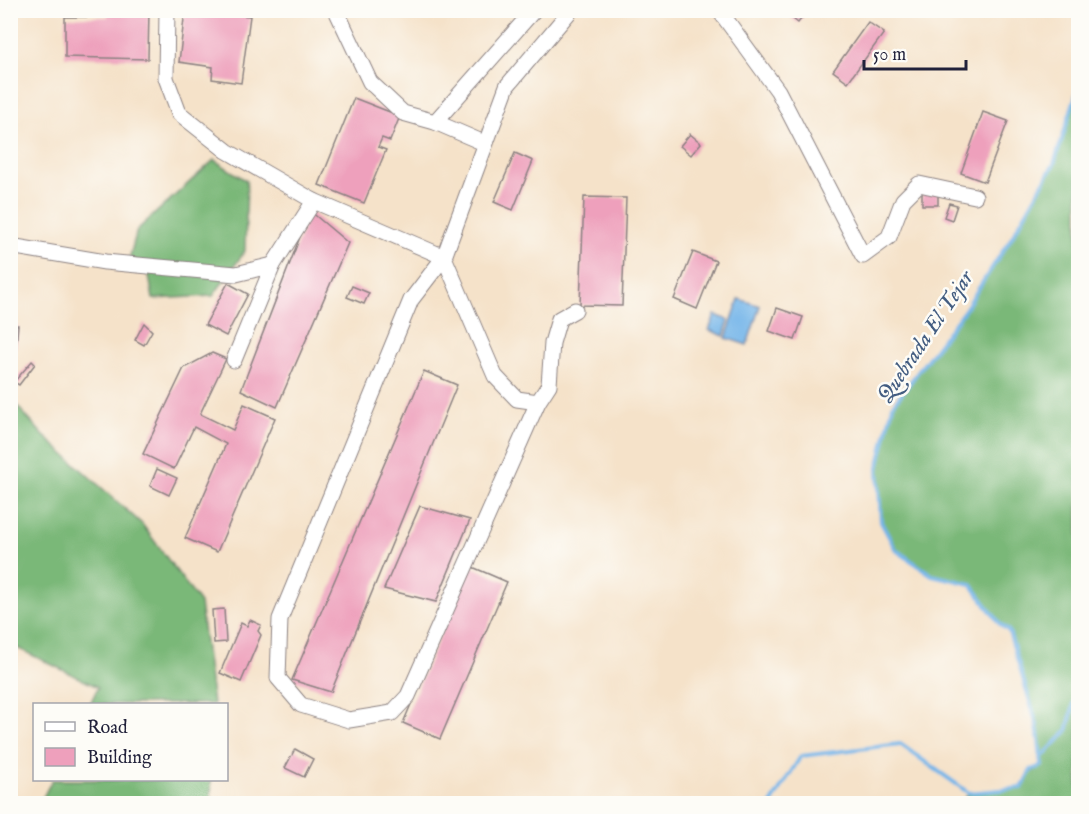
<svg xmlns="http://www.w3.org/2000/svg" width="1089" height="814" viewBox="0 0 1089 814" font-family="'IM FELL English',serif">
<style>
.forest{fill:#7ab878;stroke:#4e6d5a;stroke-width:1.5}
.water{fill:#75b5e9;stroke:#4c6c92;stroke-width:1.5}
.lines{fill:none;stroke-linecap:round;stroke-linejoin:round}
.stream{stroke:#75b5e9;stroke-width:4}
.building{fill:#eea0bc}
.minor-casing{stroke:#8c8282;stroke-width:17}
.minor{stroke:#fff;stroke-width:15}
.labels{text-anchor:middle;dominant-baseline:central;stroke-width:5;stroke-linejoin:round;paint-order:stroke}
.water-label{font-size:22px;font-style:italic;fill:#435d81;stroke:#fdfcf7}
</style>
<rect width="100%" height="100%" fill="#fdfcf7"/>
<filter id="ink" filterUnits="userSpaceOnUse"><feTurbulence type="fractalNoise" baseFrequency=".0167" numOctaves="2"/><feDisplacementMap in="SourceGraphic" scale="12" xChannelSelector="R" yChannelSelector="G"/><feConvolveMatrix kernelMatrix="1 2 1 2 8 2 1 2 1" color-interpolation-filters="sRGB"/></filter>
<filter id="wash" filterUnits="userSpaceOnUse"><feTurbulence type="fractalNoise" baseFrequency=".008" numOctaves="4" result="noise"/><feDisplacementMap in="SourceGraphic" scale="24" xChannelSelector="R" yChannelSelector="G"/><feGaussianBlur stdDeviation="1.35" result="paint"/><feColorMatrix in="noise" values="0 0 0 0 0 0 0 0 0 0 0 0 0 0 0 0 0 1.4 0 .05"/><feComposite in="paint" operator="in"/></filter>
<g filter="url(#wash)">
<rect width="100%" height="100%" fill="#f5e2c9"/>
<!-- forest -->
<g class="forest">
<polygon points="1078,89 1078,803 961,803 969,793 1022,788 1030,773 1042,766 1037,725 1009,631 1000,624 971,584 932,575 896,550 881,522 878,469 893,405 964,311 1012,237 1054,164"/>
<polygon points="214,160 247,181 245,251 213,296 153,299 147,264 129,260 137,230"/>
<polygon points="10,398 43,435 142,524 200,603 213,704 90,704 98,687 11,645"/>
<polygon points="52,780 211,780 211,796 215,803 40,803"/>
</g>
<!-- water -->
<g class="water">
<polygon points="739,299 760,306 747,345 726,338"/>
<polygon points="715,315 729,320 724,336 709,330"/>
</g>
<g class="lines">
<!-- stream -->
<g class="stream">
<polyline points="1042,757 1067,731 1078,688"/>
<polyline points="771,804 801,756 900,744 969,793 1022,788 1031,770 1042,766 1037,725 1009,631 1000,624 971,584 932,575 896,550 881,522 878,469 893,405 964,311 1012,237 1054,164 1078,89"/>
</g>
</g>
<g id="blocks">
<!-- building -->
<g class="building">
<polygon points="108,10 149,10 148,59 65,57 65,17 108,17"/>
<polygon points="185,10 250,16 241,83 212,79 213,67 179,62"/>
<polygon points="782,10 808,10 798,23"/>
<polygon points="868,22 884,33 848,82 833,71"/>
<polygon points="354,98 400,116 390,141 382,138 378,147 386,150 364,203 319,185"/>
<polygon points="983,112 1008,121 985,182 961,173"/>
<polygon points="690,134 701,143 691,155 680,146"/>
<polygon points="515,153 533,161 513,210 494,202"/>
<polygon points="922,189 938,190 938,205 922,205"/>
<polygon points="584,197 626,198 622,306 580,305"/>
<polygon points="949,203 957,205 952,220 944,217"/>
<polygon points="310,211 348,243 277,407 241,390"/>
<polygon points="693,252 716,261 697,309 674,299"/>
<polygon points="228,283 248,294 226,336 205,325"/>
<polygon points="352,286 369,293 364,304 347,297"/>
<polygon points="777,308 803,317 795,340 769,331"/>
<polygon points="144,323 152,331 144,345 135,340"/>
<polygon points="10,325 18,325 16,347 10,347"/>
<polygon points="212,353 226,359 200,414 233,430 244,404 275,418 217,552 185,538 226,444 194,427 174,469 143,454 184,368"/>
<polygon points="32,361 35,364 19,385 14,382"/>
<polygon points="424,371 457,385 331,692 292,680"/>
<polygon points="157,469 177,478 169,495 150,486"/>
<polygon points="420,506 470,520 436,602 384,589"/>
<polygon points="470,566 507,582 440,739 403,723"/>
<polygon points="224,609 226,642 214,643 212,610"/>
<polygon points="250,620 261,625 258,631 261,635 241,682 220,673 241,623 247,626"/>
<polygon points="295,749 313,759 304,777 285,768"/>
</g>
</g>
</g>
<g filter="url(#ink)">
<use href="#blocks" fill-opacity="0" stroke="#8c8282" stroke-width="1.5"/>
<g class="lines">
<defs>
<g id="minor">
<polyline points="167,10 166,78 179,113 227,151 314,201 444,257 495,376 517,399 538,402"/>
<polyline points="336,10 370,82 403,113 435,122 484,143"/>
<polyline points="571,10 507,86 444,257 411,300 280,619 278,678 301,705 349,720 392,713 408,696 538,402 549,385 552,343 559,319 575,310"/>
<polyline points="719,10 778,91 863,256 889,237 903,200 919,184 975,196"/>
<polyline points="435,122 534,10"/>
<polyline points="10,246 105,262 236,274 273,265"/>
<polyline points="234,360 273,265 314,201"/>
</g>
</defs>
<!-- minor casing -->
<use href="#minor" class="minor-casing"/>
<!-- minor -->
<use href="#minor" class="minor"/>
</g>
</g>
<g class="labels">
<!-- water labels -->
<g class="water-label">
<text transform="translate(926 337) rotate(-56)">Quebrada El Tejar</text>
</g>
</g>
<!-- margin -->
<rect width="1089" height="814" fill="none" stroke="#fdfcf7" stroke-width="36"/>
<!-- legend -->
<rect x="33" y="703" width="195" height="78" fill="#fdfcf7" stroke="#a5a5ac" stroke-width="1.5"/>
<rect x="45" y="722" width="30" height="9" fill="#ffffff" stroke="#a5a5ac" stroke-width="1.5"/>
<text x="87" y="733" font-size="18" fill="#22223b">Road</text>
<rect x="45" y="748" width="30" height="18" fill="#eea0bc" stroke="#a5a5ac" stroke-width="1.5"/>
<text x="87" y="763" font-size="18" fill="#22223b">Building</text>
<!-- scale -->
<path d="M864 60v9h102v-9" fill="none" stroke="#22223b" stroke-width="3"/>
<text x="873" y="60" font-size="18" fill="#22223b" stroke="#fdfcf7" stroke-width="4.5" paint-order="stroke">50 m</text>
</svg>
